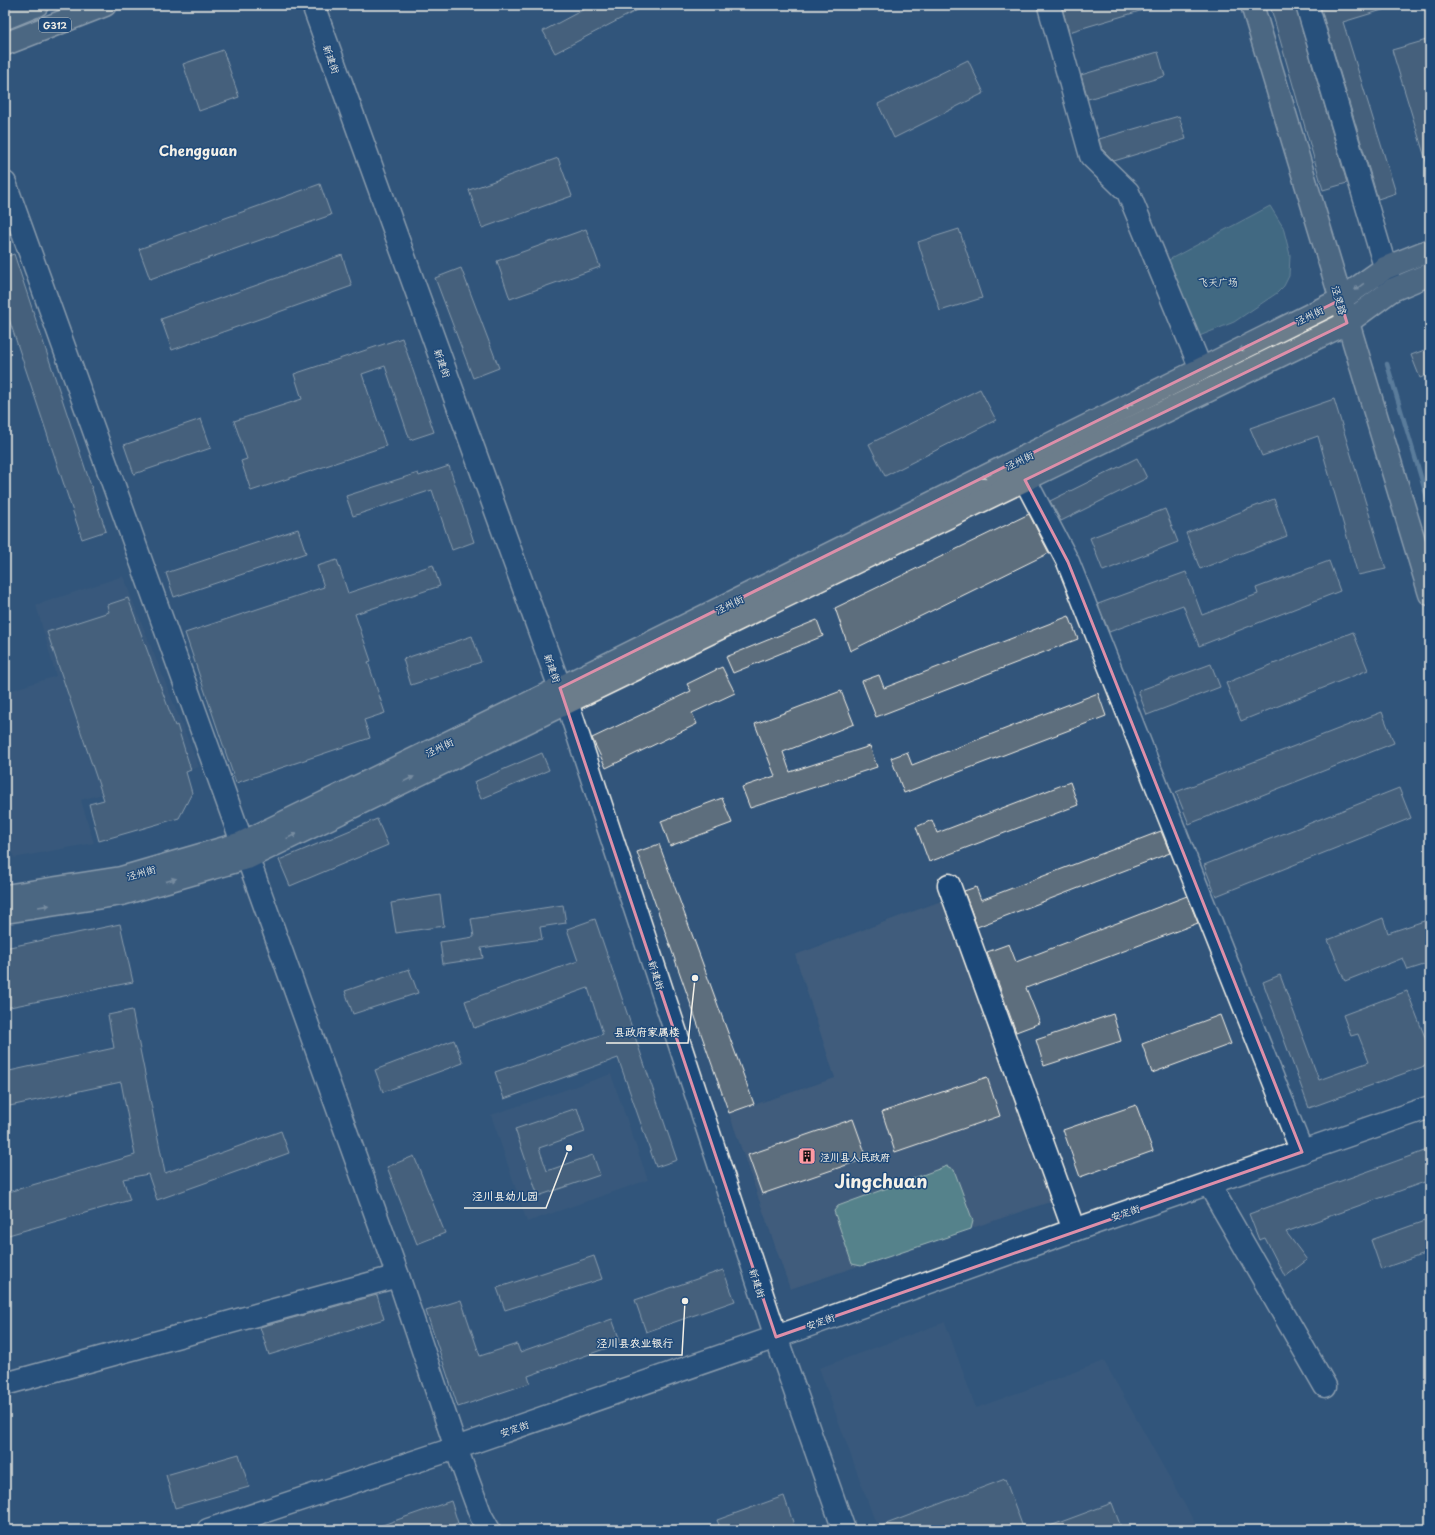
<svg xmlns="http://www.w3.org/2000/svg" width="1435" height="1535" viewBox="0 0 1435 1535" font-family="'Playpen Sans','LXGW WenKai TC',sans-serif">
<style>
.built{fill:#3f5c7c}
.green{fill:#54828b;stroke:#a4baba}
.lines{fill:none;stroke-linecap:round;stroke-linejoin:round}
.stream{stroke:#8caac0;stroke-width:4.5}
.building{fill:#5d6e7d;stroke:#f4f1e8}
.minor-casing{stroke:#f4f1e8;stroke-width:25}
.major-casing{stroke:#f4f1e8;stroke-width:25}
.highway-casing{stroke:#f4f1e8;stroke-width:25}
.minor{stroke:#1f4a7a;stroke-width:22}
.major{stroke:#6c7d8b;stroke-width:22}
.highway{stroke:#6c7d8b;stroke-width:22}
.oneway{fill:#cbcecc}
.marked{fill:none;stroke:#de8fa9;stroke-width:3;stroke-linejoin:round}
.labels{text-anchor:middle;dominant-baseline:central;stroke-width:3;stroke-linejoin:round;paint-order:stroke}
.shield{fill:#1f4a7a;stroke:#b4bfc7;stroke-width:1}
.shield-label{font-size:9px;font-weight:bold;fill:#f4f1e8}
.street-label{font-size:10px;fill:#f4f1e8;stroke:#1f4a7a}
.park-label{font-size:10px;fill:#dce0da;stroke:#1f4a7a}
.poi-label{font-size:10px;font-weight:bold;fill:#f4f1e8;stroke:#1f4a7a;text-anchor:start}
.district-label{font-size:14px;font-weight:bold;fill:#f4f1e8;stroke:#1f4a7a}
.town-label{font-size:18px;font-weight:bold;fill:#f4f1e8;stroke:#1f4a7a}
.leader{fill:none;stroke:#f4f1e8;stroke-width:1.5}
.callout-dot{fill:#f4f1e8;stroke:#1f4a7a;stroke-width:1.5}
.callout-label{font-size:11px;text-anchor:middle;font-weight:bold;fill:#f4f1e8;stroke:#1f4a7a;stroke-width:3;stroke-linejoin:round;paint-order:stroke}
</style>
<rect width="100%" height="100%" fill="#32557b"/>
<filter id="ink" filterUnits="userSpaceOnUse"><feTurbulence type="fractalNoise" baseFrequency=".025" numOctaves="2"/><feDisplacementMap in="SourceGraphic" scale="8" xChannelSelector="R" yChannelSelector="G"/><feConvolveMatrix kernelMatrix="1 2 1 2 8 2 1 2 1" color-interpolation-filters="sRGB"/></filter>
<g filter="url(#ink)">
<!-- built -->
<g class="built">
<polygon points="123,576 199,767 81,800 94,843 14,858 5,830 5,692 56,676 36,605"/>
<polygon points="944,900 1053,1201 790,1289 729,1113 835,1078 795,955"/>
<polygon points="611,1074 648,1180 527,1222 491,1115"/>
<polygon points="945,1322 976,1408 1104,1361 1199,1530 878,1530 819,1368"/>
</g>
<!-- green -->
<g class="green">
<polygon points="1270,206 1283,227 1290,255 1289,276 1284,286 1277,293 1234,322 1197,337 1161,264"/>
<polygon points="947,1166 954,1170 973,1221 971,1229 861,1266 852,1264 834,1211 838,1206"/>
</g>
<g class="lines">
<!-- stream -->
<polyline class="stream" points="1387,364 1430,507"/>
</g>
<!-- building -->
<g class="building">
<polygon points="592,5 647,5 555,53 543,31"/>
<polygon points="1072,5 1149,5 1150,8 1069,32 1062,8"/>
<polygon points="1270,5 1295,5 1347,183 1323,190"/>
<polygon points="1335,5 1389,5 1389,8 1343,22 1396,193 1378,199 1321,9"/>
<polygon points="1430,39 1430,164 1427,164 1392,50"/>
<polygon points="223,50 239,97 199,111 183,64"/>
<polygon points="1158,52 1165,76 1088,99 1081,75"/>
<polygon points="968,60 984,93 894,138 878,104"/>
<polygon points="1179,116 1186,139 1114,161 1102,149 1099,139"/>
<polygon points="558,158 572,196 482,228 469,190"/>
<polygon points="320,184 331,215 150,279 139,249"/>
<polygon points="586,229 600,267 510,299 497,261"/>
<polygon points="959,229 982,298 940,311 918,242"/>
<polygon points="14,254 106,531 82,539 5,307 5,257"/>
<polygon points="342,255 352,286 172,350 161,319"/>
<polygon points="461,268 499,368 473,378 435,278"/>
<polygon points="402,338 434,432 410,440 385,366 362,374 386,446 251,491 241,461 247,459 234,421 302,399 294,374"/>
<polygon points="1430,348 1430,374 1420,378 1411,355"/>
<polygon points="980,389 996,420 885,476 869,444"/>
<polygon points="1334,399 1386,569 1358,575 1318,436 1262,456 1250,428"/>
<polygon points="201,419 211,448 134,474 124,445"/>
<polygon points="1137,458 1147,478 1061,521 1050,501"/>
<polygon points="449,466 474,542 452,550 432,490 353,516 346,496 418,473 419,476"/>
<polygon points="1274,499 1287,536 1200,569 1186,533"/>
<polygon points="1165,509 1178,542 1103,571 1090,538"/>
<polygon points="1029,514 1049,553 850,651 835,608"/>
<polygon points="298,529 306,553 174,597 166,573"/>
<polygon points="337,560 348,593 433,565 440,586 355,614 371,661 368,662 385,713 364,720 370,738 236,783 185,633 324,587 317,566"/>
<polygon points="1329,561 1340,591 1199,646 1183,605 1109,632 1098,604 1186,572 1202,615 1258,594 1256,588"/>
<polygon points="128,598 175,726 177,725 191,770 186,772 192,793 179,818 99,841 89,804 104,800 47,632 109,612 107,605"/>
<polygon points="1069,616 1078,639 876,717 862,681 879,675 884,688"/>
<polygon points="817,620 823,636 733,673 726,657"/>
<polygon points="1353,632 1368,670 1241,721 1226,683"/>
<polygon points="472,636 481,662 411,685 403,659"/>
<polygon points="1211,664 1220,687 1147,715 1138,691"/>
<polygon points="722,667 735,693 692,713 697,724 606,768 592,738 691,691 687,684"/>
<polygon points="841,691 854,724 783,752 790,772 870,746 877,767 750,808 742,787 775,776 755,724"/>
<polygon points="1098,693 1106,716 904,793 891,758 907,752 912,765"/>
<polygon points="1382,712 1394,743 1189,824 1176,792"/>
<polygon points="542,753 549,770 481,799 474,782"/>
<polygon points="1070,782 1078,805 929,862 916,827 932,820 937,833"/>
<polygon points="1399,788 1411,818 1216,896 1204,865"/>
<polygon points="722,798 732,823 670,846 661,821"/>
<polygon points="377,819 388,845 290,886 279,860"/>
<polygon points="1161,831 1170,853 977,927 964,891 976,887 981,900"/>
<polygon points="659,844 754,1104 729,1113 637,852"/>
<polygon points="440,895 444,926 396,933 391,903"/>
<polygon points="1187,896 1198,923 1026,988 1040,1023 1016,1032 987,952 1009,944 1016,962"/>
<polygon points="563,905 566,923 540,927 542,939 481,948 483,958 443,964 440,942 474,937 471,919"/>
<polygon points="1383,918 1388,933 1430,919 1430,963 1408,970 1403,958 1345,981 1328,940"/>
<polygon points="595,919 677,1160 656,1167 618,1058 504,1099 495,1072 603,1034 588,988 474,1028 465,1001 578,961 567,929"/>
<polygon points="120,924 133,982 5,1008 5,948"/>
<polygon points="409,969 418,993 353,1014 345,991"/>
<polygon points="1280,975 1319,1080 1369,1062 1358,1034 1351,1036 1343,1015 1407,991 1430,1050 1430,1064 1309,1108 1263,982"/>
<polygon points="132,1010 165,1173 281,1131 289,1153 157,1200 148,1174 123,1179 130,1200 5,1236 5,1193 135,1155 121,1082 5,1107 5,1072 114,1048 108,1015"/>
<polygon points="1113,1014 1121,1041 1044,1066 1036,1040"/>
<polygon points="1220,1015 1231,1044 1152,1073 1142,1044"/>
<polygon points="454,1040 463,1063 383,1092 375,1070"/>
<polygon points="987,1077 1000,1116 895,1152 882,1112"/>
<polygon points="1136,1105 1153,1151 1080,1177 1063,1130"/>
<polygon points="577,1108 585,1132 539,1148 547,1171 593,1155 600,1175 538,1196 515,1129"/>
<polygon points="853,1119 867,1158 762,1194 748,1155"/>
<polygon points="1430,1149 1430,1180 1286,1232 1307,1260 1285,1277 1265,1238 1259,1240 1249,1214"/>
<polygon points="414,1156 445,1233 417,1244 387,1167"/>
<polygon points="1430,1219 1430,1252 1381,1269 1371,1240"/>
<polygon points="594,1256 602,1279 505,1310 497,1288"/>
<polygon points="723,1270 735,1301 646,1332 635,1300"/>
<polygon points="377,1295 384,1319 269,1355 260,1327"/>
<polygon points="461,1300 480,1356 517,1344 520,1352 612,1319 621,1343 528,1376 530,1383 458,1407 426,1311"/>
<polygon points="239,1454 249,1487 175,1508 166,1475"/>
<polygon points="1005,1479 1024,1530 874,1530 873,1529"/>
<polygon points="784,1496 794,1525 781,1530 721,1530 717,1520"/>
<polygon points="451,1501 458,1523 438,1530 374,1530 374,1528"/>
<polygon points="1112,1503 1122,1530 1043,1530 1042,1529"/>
</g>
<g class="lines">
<defs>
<g id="minor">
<polyline points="313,5 560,688 567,702 776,1337 844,1530"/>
<polyline points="1307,5 1392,290"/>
<polyline points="1049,6 1091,156 1128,192 1201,369"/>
<polyline points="5,183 398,1276 456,1448 481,1516 489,1530"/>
<polyline points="1025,480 1068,562 1302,1152"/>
<polyline points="949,885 1074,1230"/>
<polyline points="1209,1184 1325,1386"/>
<polyline points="5,1384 398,1276"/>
<polyline points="208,1530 456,1448 776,1337 1074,1230 1430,1107"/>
</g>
<g id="major">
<polyline points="1252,5 1430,594"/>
<polyline points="5,896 121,878 242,843 560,688 1340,300 1385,268 1430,250"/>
<polyline points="5,912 122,894 247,858 1347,323 1392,290 1430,274"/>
</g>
<g id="highway">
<polyline points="5,18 37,5"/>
<polyline points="5,44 105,5"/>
</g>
</defs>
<!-- minor casing -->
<use href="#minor" class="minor-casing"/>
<!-- major casing -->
<use href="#major" class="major-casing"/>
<!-- highway casing -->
<use href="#highway" class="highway-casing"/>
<!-- minor -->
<use href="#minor" class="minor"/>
<!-- major -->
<use href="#major" class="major"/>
<!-- highway -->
<use href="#highway" class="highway"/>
</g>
<!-- one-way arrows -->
<defs><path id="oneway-solid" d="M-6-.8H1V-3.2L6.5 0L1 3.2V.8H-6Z"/></defs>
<g class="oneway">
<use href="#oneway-solid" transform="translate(1359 287) rotate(144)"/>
<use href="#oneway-solid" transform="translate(1244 348) rotate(154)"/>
<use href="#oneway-solid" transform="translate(1128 406) rotate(154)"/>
<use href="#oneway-solid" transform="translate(986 476) rotate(154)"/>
<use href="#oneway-solid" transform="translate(409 779) rotate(-26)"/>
<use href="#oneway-solid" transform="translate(292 836) rotate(-26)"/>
<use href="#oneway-solid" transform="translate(171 880) rotate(-16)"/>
<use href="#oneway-solid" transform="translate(44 906) rotate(-9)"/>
</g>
</g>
<!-- marked area -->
<path d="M0 0H1435V1535H0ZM1340,300L1347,323L1025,480L1068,562L1302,1152L776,1337L560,688Z" fill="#32557b" fill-opacity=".55" fill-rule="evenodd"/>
<path class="marked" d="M1340,300L1347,323L1025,480L1068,562L1302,1152L776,1337L560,688Z"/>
<!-- icons -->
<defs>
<symbol id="building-square" viewBox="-11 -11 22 22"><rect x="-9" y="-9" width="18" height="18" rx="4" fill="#ff9aa2" stroke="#1f4a7a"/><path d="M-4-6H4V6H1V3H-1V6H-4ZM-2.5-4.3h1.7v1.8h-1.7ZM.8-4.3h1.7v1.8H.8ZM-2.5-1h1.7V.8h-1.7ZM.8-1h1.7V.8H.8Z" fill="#111"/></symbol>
</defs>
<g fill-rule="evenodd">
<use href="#building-square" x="797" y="1146" width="20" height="20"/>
</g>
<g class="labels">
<!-- shield labels -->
<rect class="shield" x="39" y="18" width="32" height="14" rx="3"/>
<g class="shield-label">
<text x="55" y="25">G312</text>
</g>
<!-- street labels -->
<g class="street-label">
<text transform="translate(332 59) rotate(70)">新建街</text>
<text transform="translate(1340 300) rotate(74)">泾灵路</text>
<text transform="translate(1309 315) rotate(-26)">泾州街</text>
<text transform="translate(443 363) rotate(70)">新建街</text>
<text transform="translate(1019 460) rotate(-26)">泾州街</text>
<text transform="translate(729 604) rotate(-26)">泾州街</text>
<text transform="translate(553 668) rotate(70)">新建街</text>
<text transform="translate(439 747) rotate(-26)">泾州街</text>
<text transform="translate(141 872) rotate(-16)">泾州街</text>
<text transform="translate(657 975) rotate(72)">新建街</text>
<text transform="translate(1125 1212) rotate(-19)">安定街</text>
<text transform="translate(758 1283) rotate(72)">新建街</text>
<text transform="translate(820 1321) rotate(-20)">安定街</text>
<text transform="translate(514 1428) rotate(-19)">安定街</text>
</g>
<!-- park labels -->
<g class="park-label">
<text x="1218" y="281">飞天广场</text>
</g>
<!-- poi labels -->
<g class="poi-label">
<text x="820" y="1156">泾川县人民政府</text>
</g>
<!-- district labels -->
<g class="district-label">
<text x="198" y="150">Chengguan</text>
</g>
<!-- town labels -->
<g class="town-label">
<text x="881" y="1180">Jingchuan</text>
</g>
</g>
<!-- callouts -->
<path class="leader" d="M695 978L688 1043H606M569 1148L546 1208H464M685 1301L682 1355H589"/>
<g class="callout-dot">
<circle cx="695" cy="978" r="4"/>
<circle cx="569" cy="1148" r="4"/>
<circle cx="685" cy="1301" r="4"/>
</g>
<g class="callout-label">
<text x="647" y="1036">县政府家属楼</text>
<text x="505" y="1200">泾川县幼儿园</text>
<text x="635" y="1347">泾川县农业银行</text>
</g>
<!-- margin -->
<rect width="1435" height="1535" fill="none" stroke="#1f4a7a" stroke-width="20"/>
<rect x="10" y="10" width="1415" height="1515" fill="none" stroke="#f4f1e8" stroke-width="1.5" filter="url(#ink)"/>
</svg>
